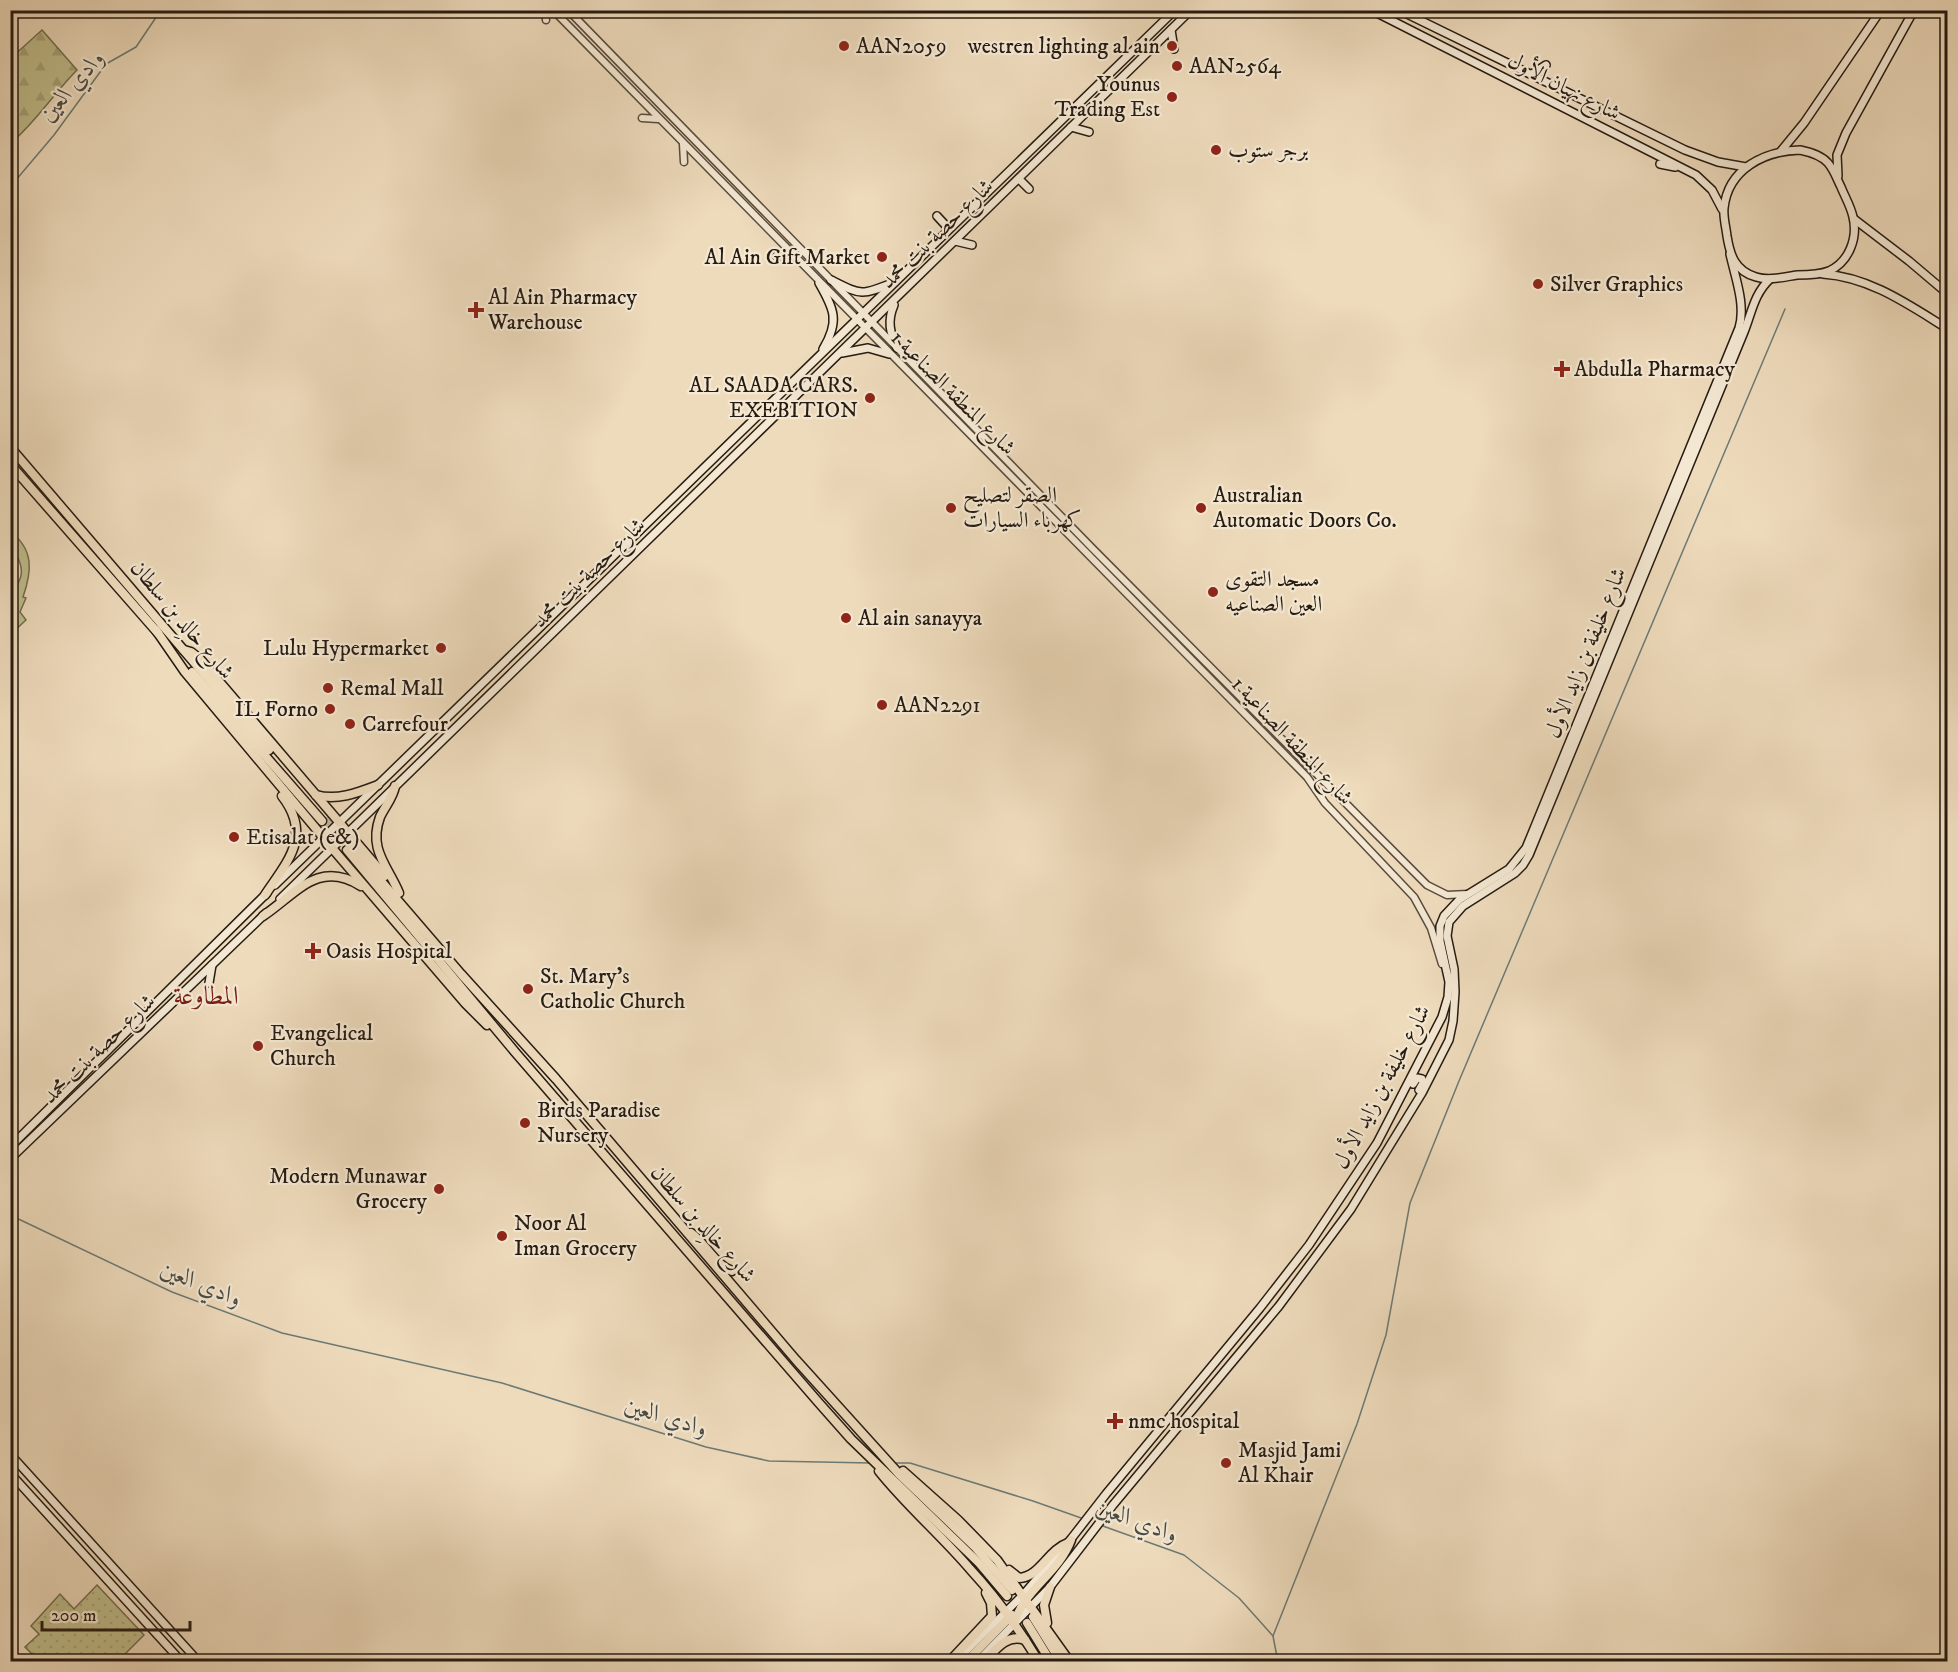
<svg xmlns="http://www.w3.org/2000/svg" width="1958" height="1672" viewBox="0 0 1958 1672" font-family="'IM FELL DW Pica',Amiri,serif">
<style>
.green{fill:#c0be8c;stroke:#736c4f;stroke-width:1.5}
.forest{fill:url(#forest-firs);stroke:#736c4f;stroke-width:1.5}
.garden{fill:url(#garden-dots);stroke:#736c4f;stroke-width:1.5}
.lines{fill:none;stroke-linecap:round;stroke-linejoin:round}
.stream{stroke:#6c7a75;stroke-width:1.5}
.primary-tunnel{stroke:#c6b59a;stroke-width:8;stroke-dasharray:8 4;stroke-linecap:butt}
.tertiary-casing{stroke:#584b3c;stroke-width:9}
.secondary-casing{stroke:#261b12;stroke-width:10}
.primary-casing{stroke:#261b12;stroke-width:11}
.tertiary{stroke:#f4e8d3;stroke-width:6}
.secondary{stroke:#f4e8d3;stroke-width:7}
.primary{stroke:#eedbbc;stroke-width:8}
.poi-dot{fill:#8f2418;stroke:#f4e8d3;stroke-width:2}
.labels{text-anchor:middle;dominant-baseline:central;stroke-width:4.5;stroke-linejoin:round;paint-order:stroke}
.poi-label{font-size:22px;fill:#261b12;stroke:#f4e8d3;text-anchor:start}
.street-label{font-size:22px;fill:#261b12;stroke:#f4e8d3}
.water-label{font-size:24px;font-style:italic;fill:#494b44;stroke:#f4e8d3}
.quarter-label{font-size:26px;fill:#7a1f14;stroke:#f4e8d3}
</style>
<defs>
<pattern id="forest-firs" width="22" height="20" patternUnits="userSpaceOnUse" patternTransform="scale(1.5)"><rect width="22" height="20" fill="#c0be8c"/><path d="M5 1l3.5 6h-7zM16 11l3.5 6h-7z" fill="#a5a378"/></pattern>
<pattern id="garden-dots" width="8" height="8" patternUnits="userSpaceOnUse" patternTransform="scale(1.5)"><rect width="8" height="8" fill="#c0be8c"/><path d="M2 2h.1M6 6h.1" fill="none" stroke="#a5a378" stroke-width="1.8" stroke-linecap="round"/></pattern>
</defs>
<rect width="100%" height="100%" fill="#eedbbc"/>
<filter id="stains"><feTurbulence type="fractalNoise" baseFrequency=".00333" numOctaves="4"/><feColorMatrix values="0 0 0 0 .2 0 0 0 0 .09 0 0 0 0 .02 0 0 0 .5 -.17"/></filter>
<radialGradient id="worn" r=".72"><stop offset=".6" stop-color="#630" stop-opacity="0"/><stop offset="1" stop-color="#630" stop-opacity=".3"/></radialGradient>
<!-- green -->
<path class="green" d="M11,532C34,550 32,571 23,597L26,598L20,612L26,620L11,634V552L15,561L14,583L17,585C30,565 10,553 11,532Z"/>
<!-- forest -->
<path class="forest" d="M42,30L77,70C54,93 36,122 11,143V58Z"/>
<!-- garden -->
<polygon class="garden" points="97,1585 144,1635 118,1661 39,1661 25,1647 39,1634 31,1626 60,1594 74,1609"/>
<g class="lines">
<!-- stream -->
<g class="stream">
<polyline points="10,187 54,135 106,64 136,47 161,10"/>
<polyline points="10,1215 172,1292 282,1333 502,1383 706,1447 769,1461 871,1463"/>
<polyline points="894,1463 910,1463 1033,1501 1084,1519"/>
<polyline points="1100,1525 1184,1555 1239,1598 1273,1636 1278,1662"/>
<polyline points="1273,1636 1357,1424 1386,1335 1410,1203 1459,1081 1785,309"/>
</g>
<!-- primary-tunnel -->
<g class="primary-tunnel">
<polyline points="327,817 351,846"/>
<polyline points="322,821 347,850"/>
</g>
<defs>
<g id="tertiary">
<polyline points="545,10 546,20"/>
<polyline points="553,10 1307,777 1325,803 1414,897 1431,928 1442,964"/>
<polyline points="568,10 1093,549 1427,885 1447,895 1468,894"/>
<polyline points="642,118 658,119"/>
<polyline points="683,144 684,162"/>
<polyline points="776,256 794,257"/>
</g>
<g id="secondary">
<polyline points="1371,10 1696,175 1712,190 1722,209"/>
<polyline points="1399,10 1685,150 1718,162 1746,167"/>
<polyline points="1171,30 1174,49"/>
<polyline points="1532,74 1546,65"/>
<polyline points="1071,127 1089,132"/>
<path d="M1800,150C1810,152 1821,155 1828,163C1834,170 1837,179 1841,187C1845,197 1851,207 1853,217C1858,238 1849,262 1829,271C1819,275 1807,275 1797,275C1784,277 1769,281 1756,277C1735,271 1730,255 1727,236C1726,227 1723,217 1724,208C1728,169 1764,151 1800,150Z"/>
<polyline points="1781,151 1804,123 1881,10"/>
<polyline points="1660,164 1675,167"/>
<polyline points="1838,176 1837,155 1846,133 1914,10"/>
<polyline points="1019,179 1029,189"/>
<polyline points="937,216 949,229"/>
<polyline points="1854,219 1909,261 1948,294"/>
<polyline points="955,241 972,245"/>
<path d="M1823,274C1870,277 1909,305 1948,329"/>
<path d="M831,280C861,295 861,296 892,283"/>
<path d="M819,283C834,309 840,321 823,349"/>
<path d="M894,305C887,321 890,333 897,348"/>
<polyline points="842,353 868,348 889,354"/>
<polyline points="275,885 1175,10"/>
<polyline points="280,899 1191,10"/>
<polyline points="209,983 212,965"/>
<polyline points="1413,1084 1417,1078 1422,1079 1423,1083 1419,1090"/>
<polyline points="10,1147 267,893"/>
<polyline points="10,1159 266,913"/>
<polyline points="10,1454 199,1662"/>
<polyline points="10,1473 182,1662"/>
<path d="M955,1662L1023,1595L1071,1539L1106,1494L1260,1308L1309,1245L1377,1143L1442,1017L1448,997L1449,982L1440,941V926L1444,916L1459,900L1509,869L1526,848L1739,328C1746,305 1735,277 1730,254"/>
<path d="M977,1662L1050,1587L1113,1505L1279,1306L1351,1209L1422,1093L1449,1040L1453,1021L1455,992L1454,969L1447,936L1449,922L1463,906L1515,873L1523,865L1529,855L1744,332C1752,312 1754,294 1770,279"/>
</g>
<g id="primary">
<polyline points="10,447 269,750"/>
<polyline points="10,464 158,633"/>
<polyline points="156,630 185,672 338,855 465,1003 487,1025"/>
<polyline points="184,650 191,652 200,659 385,876"/>
<polyline points="192,672 322,821"/>
<path d="M395,786C393,798 385,806 380,817C368,850 388,866 399,893"/>
<path d="M316,795C337,801 357,793 378,785"/>
<polyline points="351,846 461,974 556,1079 796,1360 899,1474 974,1546 1012,1590"/>
<polyline points="347,850 515,1052 819,1403 851,1439 979,1563 1007,1596"/>
<path d="M265,895C287,862 313,836 282,796"/>
<path d="M263,916C296,894 318,859 361,886"/>
<path d="M691,1233C706,1244 715,1265 732,1271"/>
<path d="M879,1471C907,1506 941,1535 970,1569C996,1597 1019,1629 1039,1662"/>
<polyline points="903,1471 958,1520 997,1560 1070,1662"/>
<path d="M1009,1570L1019,1578C1040,1577 1048,1550 1068,1543"/>
<polyline points="1033,1617 1061,1662"/>
<polyline points="1027,1623 1051,1662"/>
<polyline points="1047,1623 1044,1605 1050,1587"/>
<path d="M1014,1624C1023,1590 1059,1573 1071,1540"/>
<polyline points="949,1662 992,1616 991,1603 986,1593"/>
<polyline points="966,1662 1012,1615"/>
<path d="M984,1662C995,1650 1007,1633 1025,1640"/>
</g>
</defs>
<!-- tertiary casing -->
<use href="#tertiary" class="tertiary-casing"/>
<!-- secondary casing -->
<use href="#secondary" class="secondary-casing"/>
<!-- primary casing -->
<use href="#primary" class="primary-casing"/>
<!-- tertiary -->
<use href="#tertiary" class="tertiary"/>
<!-- secondary -->
<use href="#secondary" class="secondary"/>
<!-- primary -->
<use href="#primary" class="primary"/>
</g>
<!-- markers -->
<g class="poi-dot">
<circle cx="844" cy="46" r="6"/>
<circle cx="1172" cy="46" r="6"/>
<circle cx="1177" cy="66" r="6"/>
<circle cx="1172" cy="97" r="6"/>
<circle cx="1216" cy="150" r="6"/>
<circle cx="882" cy="257" r="6"/>
<circle cx="1538" cy="284" r="6"/>
<path d="M473 301h6v6h6v6h-6v6h-6v-6h-6v-6h6z"/>
<path d="M1559 360h6v6h6v6h-6v6h-6v-6h-6v-6h6z"/>
<circle cx="870" cy="398" r="6"/>
<circle cx="951" cy="508" r="6"/>
<circle cx="1201" cy="508" r="6"/>
<circle cx="1213" cy="592" r="6"/>
<circle cx="846" cy="618" r="6"/>
<circle cx="441" cy="648" r="6"/>
<circle cx="328" cy="688" r="6"/>
<circle cx="882" cy="705" r="6"/>
<circle cx="330" cy="709" r="6"/>
<circle cx="350" cy="724" r="6"/>
<circle cx="234" cy="837" r="6"/>
<path d="M310 942h6v6h6v6h-6v6h-6v-6h-6v-6h6z"/>
<circle cx="528" cy="989" r="6"/>
<circle cx="258" cy="1046" r="6"/>
<circle cx="525" cy="1123" r="6"/>
<circle cx="439" cy="1189" r="6"/>
<circle cx="502" cy="1236" r="6"/>
<path d="M1112 1412h6v6h6v6h-6v6h-6v-6h-6v-6h6z"/>
<circle cx="1226" cy="1463" r="6"/>
</g>
<g class="labels">
<!-- poi labels -->
<g class="poi-label">
<text x="856" y="46">AAN2059</text>
<text x="1160" y="46" text-anchor="end">westren lighting al ain</text>
<text x="1189" y="66">AAN2564</text>
<text x="1160" y="84" text-anchor="end">Younus<tspan x="1160" dy="25">Trading Est</tspan></text>
<text x="1228" y="150">برجر ستوب</text>
<text x="870" y="257" text-anchor="end">Al Ain Gift Market</text>
<text x="1550" y="284">Silver Graphics</text>
<text x="488" y="297">Al Ain Pharmacy<tspan x="488" dy="25">Warehouse</tspan></text>
<text x="1574" y="369">Abdulla Pharmacy</text>
<text x="858" y="385" text-anchor="end">AL SAADA CARS.<tspan x="858" dy="25">EXEBITION</tspan></text>
<text x="963" y="495">الصقر لتصليح<tspan x="963" dy="25">كهرباء السيارات</tspan></text>
<text x="1213" y="495">Australian<tspan x="1213" dy="25">Automatic Doors Co.</tspan></text>
<text x="1225" y="579">مسجد التقوى<tspan x="1225" dy="25">العين الصناعيه</tspan></text>
<text x="858" y="618">Al ain sanayya</text>
<text x="429" y="648" text-anchor="end">Lulu Hypermarket</text>
<text x="340" y="688">Remal Mall</text>
<text x="894" y="705">AAN2291</text>
<text x="318" y="709" text-anchor="end">IL Forno</text>
<text x="362" y="724">Carrefour</text>
<text x="246" y="837">Etisalat (e&amp;)</text>
<text x="326" y="951">Oasis Hospital</text>
<text x="540" y="976">St. Mary's<tspan x="540" dy="25">Catholic Church</tspan></text>
<text x="270" y="1033">Evangelical<tspan x="270" dy="25">Church</tspan></text>
<text x="537" y="1110">Birds Paradise<tspan x="537" dy="25">Nursery</tspan></text>
<text x="427" y="1176" text-anchor="end">Modern Munawar<tspan x="427" dy="25">Grocery</tspan></text>
<text x="514" y="1223">Noor Al<tspan x="514" dy="25">Iman Grocery</tspan></text>
<text x="1128" y="1421">nmc hospital</text>
<text x="1238" y="1450">Masjid Jami<tspan x="1238" dy="25">Al Khair</tspan></text>
</g>
<!-- street labels -->
<g class="street-label">
<text transform="translate(1564 87) rotate(27)">شارع نهيان الأول</text>
<text transform="translate(937 234) rotate(-44)">شارع حصة بنت محمد</text>
<text transform="translate(953 393) rotate(45)">شارع المنطقة الصناعية 1</text>
<text transform="translate(589 573) rotate(-44)">شارع حصة بنت محمد</text>
<text transform="translate(182 620) rotate(50)">شارع خالِد بن سلطان</text>
<text transform="translate(1586 653) rotate(-68)">شارع خليفة بن زايد الأول</text>
<text transform="translate(1292 741) rotate(47)">شارع المنطقة الصناعية 1</text>
<text transform="translate(99 1049) rotate(-44)">شارع حصة بنت محمد</text>
<text transform="translate(1382 1087) rotate(-62)">شارع خليفة بن زايد الأول</text>
<text transform="translate(703 1224) rotate(49)">شارع خالِد بن سلطان</text>
</g>
<!-- water labels -->
<g class="water-label">
<text transform="translate(72 86) rotate(-49)">وادي العين</text>
<text transform="translate(201 1284) rotate(22)">وادي العين</text>
<text transform="translate(666 1417) rotate(17)">وادي العين</text>
<text transform="translate(1137 1521) rotate(20)">وادي العين</text>
</g>
<!-- quarter labels -->
<g class="quarter-label">
<text x="206" y="996">المطاوعة</text>
</g>
</g>
<!-- margin -->
<rect width="1958" height="1672" fill="none" stroke="#eedbbc" stroke-width="36"/>
<rect x="12" y="12" width="1934" height="1648" fill="none" stroke="#261b12" stroke-width="3"/>
<rect x="18" y="18" width="1922" height="1636" fill="none" stroke="#261b12" stroke-width="1.5"/>
<!-- scale -->
<path d="M42 1621v9h148v-9" fill="none" stroke="#261b12" stroke-width="3"/>
<text x="51" y="1621" font-size="18" fill="#261b12" stroke="#f4e8d3" stroke-width="4.5" paint-order="stroke">200 m</text>
<rect width="100%" height="100%" filter="url(#stains)"/>
<rect width="100%" height="100%" fill="url(#worn)"/>
</svg>
